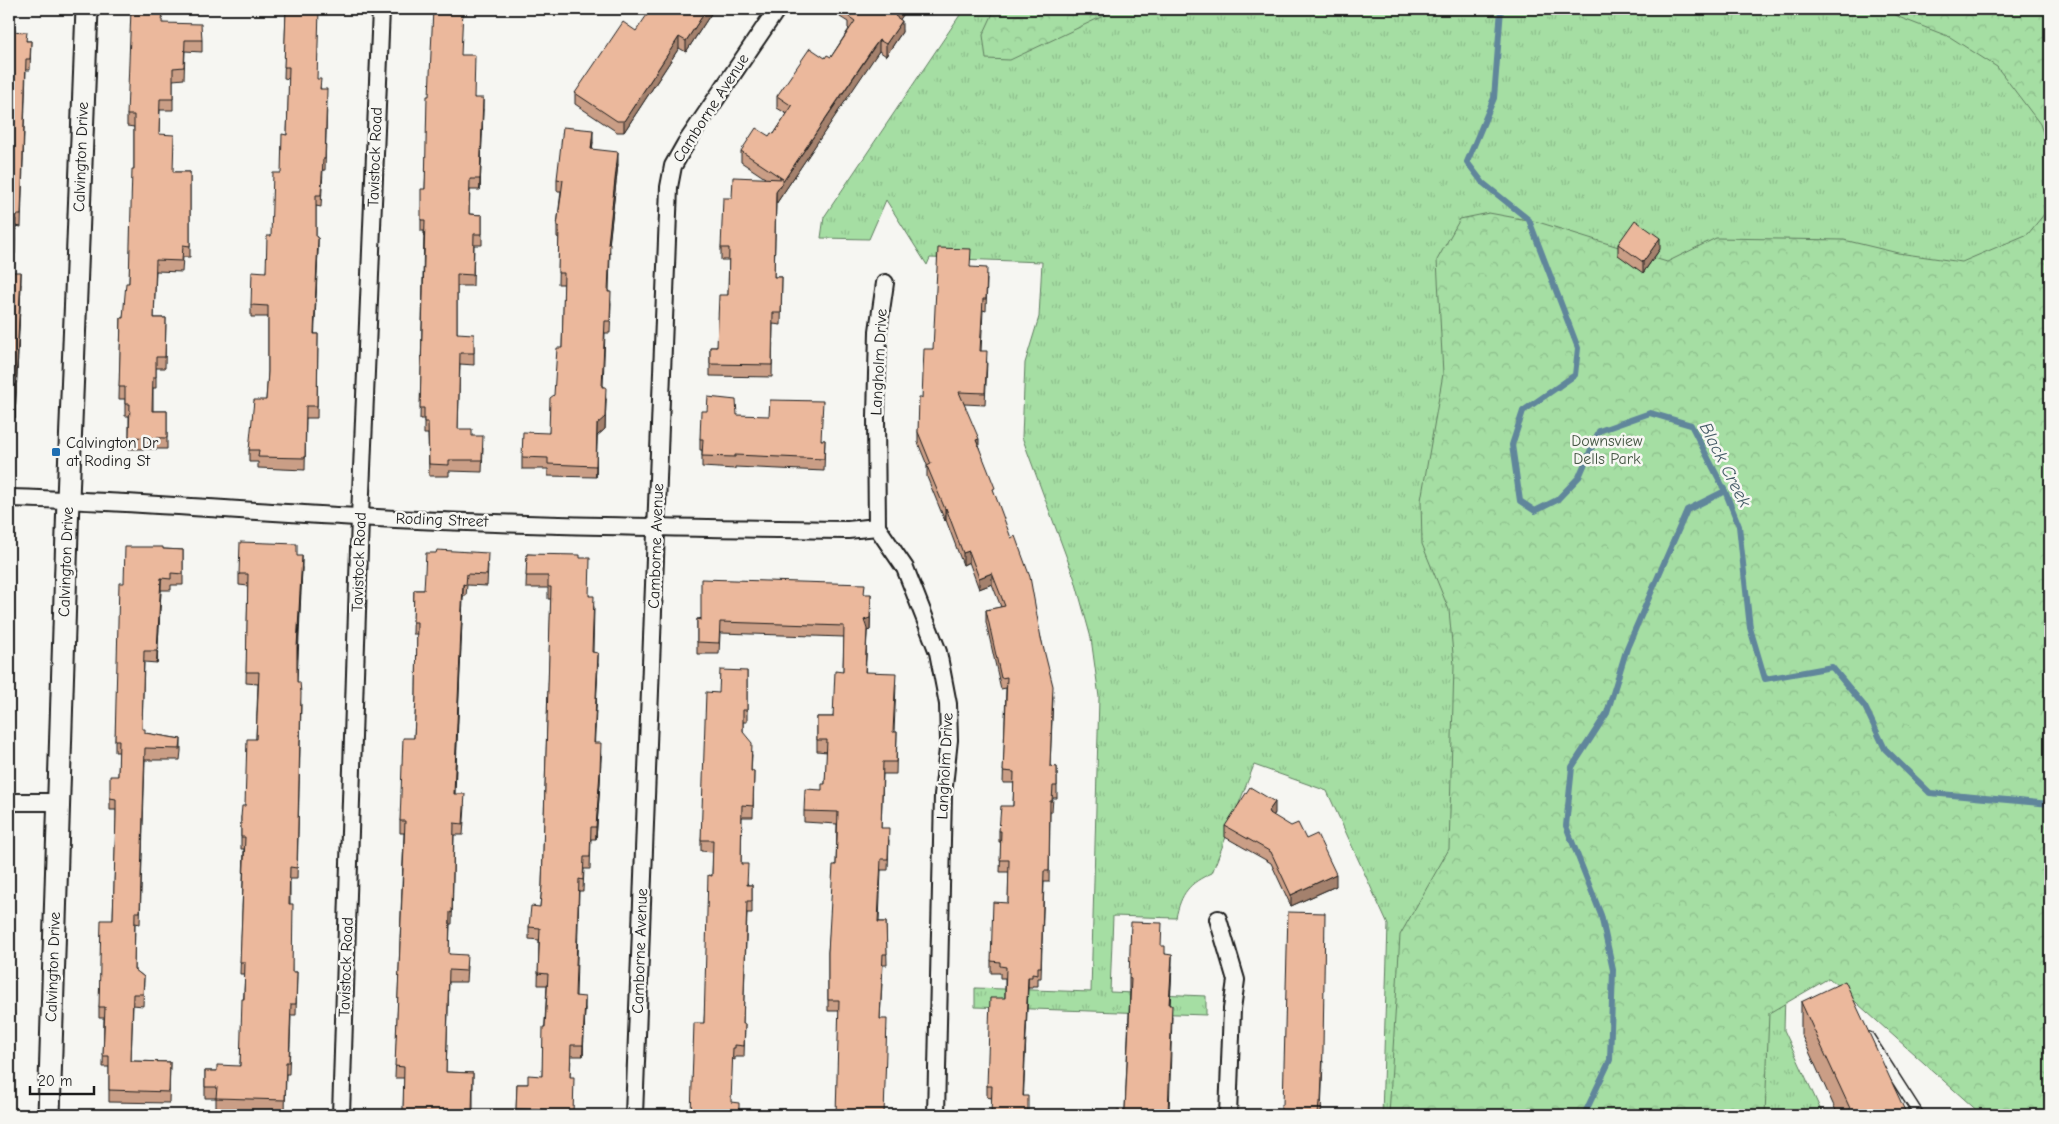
<svg xmlns="http://www.w3.org/2000/svg" width="2059" height="1124" viewBox="0 0 2059 1124" font-family="'Comic Neue',sans-serif">
<style>
.grass{fill:url(#grass-tufts);stroke:#607d60}
.forest{fill:url(#forest-crowns);stroke:#607d60}
.lines{fill:none;stroke-linecap:round;stroke-linejoin:round}
.stream{stroke:#60869b;stroke-width:6}
.service-casing{stroke:#1c1c1c;stroke-width:12}
.minor-casing{stroke:#1c1c1c;stroke-width:20}
.tertiary-casing{stroke:#1c1c1c;stroke-width:25}
.service{stroke:#f6f6f2;stroke-width:9}
.minor{stroke:#f6f6f2;stroke-width:16}
.tertiary{stroke:#f6f6f2;stroke-width:21}
.wall{fill:#ca9e86;stroke:#1c1c1c}
.shaded-wall{fill:#a4816d;stroke:#1c1c1c}
.building{fill:#ebb89c;stroke:#1c1c1c}
.poi-dot{fill:#1f6fb2;stroke:#f6f6f2;stroke-width:2}
.labels{text-anchor:middle;dominant-baseline:central;stroke-width:5;stroke-linejoin:round;paint-order:stroke}
.street-label{font-size:16px;fill:#1c1c1c;stroke:#f6f6f2}
.park-label{font-size:16px;fill:#455644;stroke:#f6f6f2}
.poi-label{font-size:16px;fill:#1c1c1c;stroke:#f6f6f2;text-anchor:start}
.water-label{font-size:18px;font-style:italic;fill:#445a66;stroke:#f6f6f2}
</style>
<defs>
<pattern id="grass-tufts" width="24" height="20" patternUnits="userSpaceOnUse" patternTransform="scale(1.25)"><rect width="24" height="20" fill="#a5dea3"/><path d="M3 7l-1-3M5 7V3M7 7l1-3M15 17l-1-3M17 17v-4M19 17l1-3" fill="none" stroke="#8dbe8c"/></pattern>
<pattern id="forest-crowns" width="20" height="18" patternUnits="userSpaceOnUse" patternTransform="scale(1.25)"><rect width="20" height="18" fill="#a5dea3"/><path d="M2 6a3 3 0 1 1 6 0M12 15a3 3 0 1 1 6 0" fill="none" stroke="#8dbe8c"/></pattern>
</defs>
<rect width="100%" height="100%" fill="#f6f6f2"/>
<filter id="ink" filterUnits="userSpaceOnUse"><feTurbulence type="fractalNoise" baseFrequency=".02" numOctaves="2"/><feDisplacementMap in="SourceGraphic" scale="10" xChannelSelector="R" yChannelSelector="G"/><feConvolveMatrix kernelMatrix="1 2 1 2 8 2 1 2 1" color-interpolation-filters="sRGB"/></filter>
<g filter="url(#ink)">
<!-- grass -->
<path class="grass" d="M964,9H2050V244L2025,264L2050,289V1115L1835,969L1785,994L1784,1030L1823,1115H1382L1388,925L1327,791L1254,765L1212,873C1189,883 1181,893 1176,918L1113,916L1110,992L1206,996V1015L975,1007V988L1091,992L1099,697L1091,638L1075,580L1022,437L1025,363L1039,317L1042,262L930,258L927,265L886,200L869,239L821,238L824,217Z"/>
<!-- forest -->
<g class="forest">
<polygon points="995,9 1118,9 1010,60 986,59 983,35"/>
<polygon points="1886,9 2050,9 2050,154 2040,124 1997,67 1950,37 1901,18"/>
<polygon points="2050,198 2050,1115 1982,1115 1829,978 1769,1013 1765,1115 1389,1115 1400,935 1449,849 1454,665 1449,610 1422,544 1421,500 1443,374 1437,260 1460,219 1489,213 1538,222 1667,262 1716,238 1844,240 1898,253 1962,262 2028,234 2045,213"/>
</g>
<g class="lines">
<!-- stream -->
<g class="stream">
<polyline points="1501,9 1494,98 1467,162 1483,183 1529,220 1578,348 1575,375 1523,411 1512,445 1520,501 1535,511 1557,500 1579,477 1599,431 1650,413 1691,425 1725,491 1739,526 1750,628 1765,679 1832,667 1865,707 1885,749 1930,793 2050,804"/>
<polyline points="1584,1115 1610,1060 1613,970 1601,915 1566,826 1572,767 1607,713 1627,648 1687,510 1725,491"/>
</g>
<defs>
<polyline id="service" points="1869,1037 1919,1115"/>
<g id="minor">
<polyline points="885,283 878,331 876,417 877,527 905,568 938,652 948,704 949,740 943,795 936,1115"/>
<path d="M9,498C125,501 242,511 358,517C521,526 685,528 848,530L877,527"/>
<polyline points="9,802 58,802"/>
<polyline points="1218,919 1236,980 1232,1009 1228,1115"/>
<polyline points="341,1115 360,517 381,9"/>
<polyline points="634,1115 669,187 673,166 686,143 777,9"/>
</g>
<polyline id="tertiary" points="49,1115 68,499 87,9"/>
</defs>
<!-- service casing -->
<use href="#service" class="service-casing"/>
<!-- minor casing -->
<use href="#minor" class="minor-casing"/>
<!-- tertiary casing -->
<use href="#tertiary" class="tertiary-casing"/>
<!-- service -->
<use href="#service" class="service"/>
<!-- minor -->
<use href="#minor" class="minor"/>
<!-- tertiary -->
<use href="#tertiary" class="tertiary"/>
</g>
<!-- wall -->
<g class="wall">
<polygon points="286,9 321,89 327,101 325,170 323,170 321,207 316,206 316,237 318,249 314,334 318,334 317,418 306,418 305,470 258,468 258,462 249,462 249,450 266,400 268,372 268,317 251,317 251,305 266,272 287,135 289,79 284,78"/>
<polygon points="714,9 686,52 679,48 624,132 617,132 575,104 575,93 636,31"/>
<polygon points="840,9 907,9 900,19 902,32 886,56 879,51 873,59 776,204 774,277 782,277 781,325 773,324 772,377 710,376 710,347 717,347 728,295 729,260 721,260 721,248 732,198 765,178 741,162 741,151 769,136 774,134 787,114 777,108 777,96 825,58 831,57 849,29 848,28 848,22 840,17"/>
<polygon points="163,23 202,40 202,52 185,51 184,79 173,80 173,110 160,110 159,134 173,172 190,172 190,257 183,257 182,272 156,271 154,318 166,318 165,368 156,368 156,388 153,388 153,411 167,411 167,449 129,449 129,416 125,416 125,399 119,399 121,318 123,318 129,283 134,169 134,127 127,126 127,115"/>
<polygon points="9,31 27,41 31,41 30,70 26,70 21,227 16,226 15,254 9,253"/>
<polygon points="462,55 474,98 483,109 480,190 470,190 469,214 482,215 482,245 474,245 473,286 457,286 457,333 474,346 474,365 460,364 458,429 472,436 483,448 482,472 449,471 449,476 429,476 428,434 424,434 424,419 420,419 424,231 421,231 421,220 425,189 429,96"/>
<polygon points="593,142 592,149 618,164 609,244 610,255 609,292 611,303 610,333 605,333 603,387 606,399 605,429 597,436 596,477 548,476 548,469 522,469 522,457 549,433 562,348 564,284 558,284 559,238 557,237 557,226 561,191 557,191 557,179"/>
<polygon points="1618,244 1660,249 1643,273 1618,255"/>
<polygon points="970,267 987,279 986,311 983,310 981,351 987,362 985,405 964,404 995,496 1041,638 1053,697 1050,766 1057,767 1057,798 1053,798 1052,812 1050,812 1049,882 1044,882 1041,978 1038,978 1038,986 1032,986 1032,988 1028,988 991,1098 987,1097 987,1086 1005,998 1005,978 1000,978 1000,973 991,973 991,961 1008,903 1009,872 1000,872 1001,842 999,842 999,831 1013,806 1014,783 1003,783 1006,688 1001,689 986,622 986,610 1001,607 992,584 979,589 969,562 963,565 946,520 945,521 927,477 927,465 918,443 918,432 922,398 933,349"/>
<polygon points="9,272 21,284 15,418 11,418 10,462 9,462"/>
<polygon points="707,411 737,415 822,440 825,440 824,471 735,467 735,469 702,467 702,450 700,450 700,439"/>
<polygon points="163,549 183,550 183,585 171,585 171,590 161,590 157,663 144,662 142,729 145,733 181,739 181,751 180,760 145,760 140,924 135,923 134,969 144,977 143,1006 133,1005 131,1061 170,1062 169,1103 109,1102 109,1067 103,1067 104,1018 99,1018 99,1007 113,920 116,821 116,810 110,810 110,798 118,776 119,752 115,752 115,740 124,583"/>
<polygon points="527,554 580,558 589,596 594,607 593,652 598,664 594,743 601,755 600,783 596,839 591,839 590,869 584,869 583,891 579,891 576,996 585,1008 583,1056 571,1056 570,1077 573,1115 516,1115 517,1084 528,1084 542,1076 547,985 538,985 539,940 529,939 529,927 540,907 542,886 551,599 548,599 548,588 526,588"/>
<polygon points="297,556 302,568 297,682 301,705 297,879 290,879 290,904 292,972 297,972 296,1015 291,1015 289,1074 286,1074 285,1112 216,1109 216,1098 205,1098 205,1071 217,1071 240,1066 245,974 240,974 244,849 241,849 241,817 245,806 256,739 258,684 246,683 248,586 239,585 239,574"/>
<polygon points="488,565 487,586 467,585 466,596 463,596 455,794 465,806 463,835 454,835 452,924 450,924 449,954 467,966 466,982 449,982 446,1072 473,1073 473,1115 403,1115 404,1078 395,1078 404,833 400,833 400,821 414,738 416,697 417,634 413,634 414,590 424,590"/>
<polygon points="865,594 871,605 870,630 867,631 865,672 896,684 894,732 897,732 896,774 883,774 881,828 889,840 888,870 881,870 879,922 886,922 887,965 883,965 880,1019 887,1031 839,1011 828,1011 828,952 836,865 837,824 804,822 804,811 822,790 825,784 827,752 817,751 817,717 833,717 843,672 844,637 720,633 719,654 697,654 697,619"/>
<polygon points="747,671 747,722 743,722 743,733 752,755 751,771 754,771 753,817 742,817 741,864 748,885 752,885 752,913 747,913 743,1024 745,1024 744,1057 735,1057 735,1060 733,1059 691,1115 704,1023 712,876 713,852 701,851 701,840 719,693"/>
<polygon points="1275,813 1273,816 1306,839 1336,886 1291,906 1271,863 1225,837 1225,826"/>
<polygon points="1161,946 1172,966 1170,1005 1172,1017 1169,1115 1117,1115 1125,1110 1130,990 1129,990 1129,978"/>
<polygon points="1801,1002 1907,1115 1838,1115 1801,1034"/>
<polygon points="1323,1061 1321,1114 1283,1105"/>
</g>
<!-- shaded-wall -->
<g class="shaded-wall">
<polygon points="492,9 497,9 492,12"/>
<polygon points="707,9 714,9 686,52 686,41"/>
<polygon points="900,9 907,9 895,27 895,16"/>
<polygon points="902,21 902,32 886,56 886,44"/>
<polygon points="679,37 679,48 624,132 624,121"/>
<polygon points="879,40 879,51 776,204 776,192"/>
<polygon points="483,98 483,109 480,190 480,179"/>
<polygon points="593,130 593,142 591,161 591,149"/>
<polygon points="618,152 618,164 608,255 608,244"/>
<polygon points="318,238 318,249 314,346 314,334"/>
<polygon points="1660,238 1660,249 1643,273 1643,262"/>
<polygon points="21,272 21,284 15,418 15,406"/>
<polygon points="606,399 605,429 597,436 596,477 597,424"/>
<polygon points="979,439 979,450 976,440"/>
<polygon points="946,508 946,520 945,521 945,509"/>
<polygon points="969,551 969,562 963,565 963,553"/>
<polygon points="302,556 302,568 297,659 297,647"/>
<polygon points="992,573 992,584 979,589 979,578"/>
<polygon points="161,578 161,590 157,663 157,651"/>
<polygon points="463,584 463,596 454,806 454,794"/>
<polygon points="871,594 870,630 867,631 865,683 864,620"/>
<polygon points="598,653 598,664 594,755 594,743"/>
<polygon points="601,755 600,783 596,839 596,827"/>
<polygon points="1275,802 1275,813 1268,824 1268,812"/>
<polygon points="1336,874 1336,886 1291,906 1291,895"/>
<polygon points="1172,955 1172,966 1169,1016 1169,1005"/>
<polygon points="1028,977 1028,988 1023,1107 1023,1096"/>
<polygon points="585,997 585,1008 583,1056 583,1045"/>
</g>
<!-- building -->
<g class="building">
<polygon points="131,9 163,9 162,23 201,24 202,40 185,40 184,67 173,68 173,99 160,99 159,134 174,135 173,172 190,172 190,246 183,245 182,261 156,260 154,318 166,318 165,357 156,357 156,377 153,377 152,411 167,411 167,438 129,437 130,404 125,404 125,387 119,387 121,318 123,318 126,283 129,283 132,169 134,169 134,115 127,115"/>
<polygon points="286,9 319,9 317,79 321,79 320,89 327,89 325,159 323,159 321,195 316,195 316,237 318,238 314,334 318,334 317,406 306,406 305,458 258,457 259,450 249,450 254,400 266,400 268,372 268,306 251,305 252,271 266,272 267,236 271,236 273,173 281,173 282,134 287,135 289,67 284,67"/>
<polygon points="433,9 463,9 461,55 475,55 474,98 483,98 480,179 470,179 469,214 482,215 482,234 474,234 473,275 457,274 457,333 474,334 474,353 460,353 458,429 472,429 472,436 483,436 482,460 449,460 449,465 429,464 428,422 424,422 424,408 420,408 425,220 421,220 421,189 425,189 427,96 429,96"/>
<polygon points="651,9 707,9 686,41 679,37 624,121 617,121 575,93 623,22 636,31"/>
<polygon points="845,9 900,9 895,16 902,21 886,44 879,40 873,48 776,192 774,277 782,277 781,313 773,313 772,365 710,364 710,347 717,347 719,295 728,295 729,248 721,248 723,198 732,198 733,177 783,179 741,151 756,128 769,136 771,133 774,134 792,106 777,96 810,48 825,58 827,55 831,57 855,21 848,16 851,12"/>
<polygon points="9,31 27,32 26,41 31,41 30,59 26,59 21,215 16,215 15,242 9,242"/>
<polygon points="563,127 593,130 591,149 618,152 608,244 610,244 608,292 611,292 610,321 605,321 602,387 606,387 605,417 597,424 596,466 548,464 548,458 522,457 523,432 549,433 550,398 554,395 557,348 562,348 564,273 558,273 559,226 557,226 563,180 557,179"/>
<polygon points="1635,220 1660,238 1643,262 1618,244"/>
<polygon points="938,248 971,249 970,267 987,268 986,299 983,299 980,351 987,351 985,393 959,392 979,439 976,440 995,488 993,489 1011,538 1015,536 1030,577 1041,638 1053,686 1050,766 1057,767 1057,786 1053,786 1052,801 1050,801 1049,871 1044,871 1041,967 1038,967 1038,975 1032,974 1032,977 1028,977 1023,1096 1028,1096 1028,1115 991,1115 992,1086 987,1086 990,998 1005,998 1006,967 1000,966 1000,962 991,961 993,902 1008,903 1009,860 1000,860 1001,831 999,831 1001,806 1013,806 1014,772 1003,771 1007,677 1001,678 986,610 1005,606 992,573 979,578 969,551 963,553 946,508 945,509 927,466 931,464 918,432 919,398 922,398 924,349 933,349"/>
<polygon points="9,272 21,272 15,406 11,406 10,450 9,450"/>
<polygon points="708,397 736,400 737,415 769,416 770,400 823,401 821,440 825,440 824,459 735,455 735,457 702,456 703,439 700,439 701,411 707,411"/>
<polygon points="240,542 297,544 297,556 302,556 297,647 297,682 300,682 301,693 297,868 290,867 289,904 293,904 292,972 297,972 296,1004 291,1004 289,1062 286,1062 285,1100 216,1098 217,1087 205,1087 205,1071 217,1071 217,1065 240,1066 242,999 244,999 245,962 240,962 245,837 241,837 241,817 242,806 245,806 247,739 256,739 259,672 246,672 248,574 239,574"/>
<polygon points="125,547 163,547 163,549 183,550 183,574 171,573 171,579 161,578 157,651 144,651 142,729 145,729 145,733 181,739 180,749 145,748 140,912 135,912 134,969 144,977 143,994 133,994 131,1061 170,1062 169,1092 109,1090 109,1056 103,1056 105,1007 99,1007 101,920 113,920 116,814 116,799 110,798 110,776 118,776 119,740 115,740 119,583 124,583"/>
<polygon points="437,550 488,553 487,575 467,574 466,585 463,584 454,794 465,794 463,824 454,823 452,913 450,912 449,954 467,955 466,971 449,970 446,1072 473,1073 472,1114 403,1111 404,1067 395,1066 405,821 400,821 403,738 414,738 416,697 417,622 413,622 414,590 424,590 426,553 436,553"/>
<polygon points="527,554 580,555 580,558 590,558 589,596 594,596 592,652 598,653 594,743 601,743 600,772 596,827 591,827 590,857 584,857 583,880 579,879 575,996 585,997 583,1045 571,1045 570,1077 574,1077 573,1115 549,1115 549,1110 516,1109 517,1084 528,1084 528,1075 542,1076 543,1027 545,1027 548,974 538,973 540,928 529,927 531,906 540,907 542,886 551,587 548,587 548,576 526,576"/>
<polygon points="701,579 865,584 864,594 871,594 870,618 864,620 867,629 865,672 896,673 893,732 897,732 896,762 883,762 881,828 889,828 888,859 881,859 878,922 886,922 887,954 883,954 880,1019 887,1019 884,1115 836,1115 839,1000 828,1000 828,952 833,865 836,865 838,812 804,811 805,789 822,790 822,784 825,784 827,740 817,740 817,717 833,717 835,671 843,672 844,626 720,622 719,643 697,642 697,619 701,620"/>
<polygon points="720,670 747,671 747,710 743,710 743,732 752,743 751,771 754,771 753,806 742,805 741,864 748,864 747,885 752,885 752,901 747,901 743,1024 745,1024 744,1046 735,1045 735,1048 733,1048 731,1102 739,1103 739,1115 691,1115 694,1023 704,1023 708,875 712,876 713,840 701,840 706,692 719,693"/>
<polygon points="1250,787 1275,802 1268,812 1291,826 1298,823 1306,839 1317,834 1336,874 1291,895 1271,852 1225,826"/>
<polygon points="1288,912 1325,913 1323,1049 1321,1102 1319,1102 1318,1115 1281,1115 1281,1105 1283,1105"/>
<polygon points="1131,922 1162,923 1161,946 1165,946 1165,954 1172,955 1169,1005 1172,1005 1168,1114 1164,1114 1164,1115 1117,1115 1117,1110 1125,1110 1131,979 1129,978"/>
<polygon points="1845,981 1907,1115 1853,1115 1801,1002"/>
</g>
</g>
<!-- markers -->
<rect class="poi-dot" x="51" y="447" width="10" height="10" rx="2.5"/>
<g class="labels">
<!-- street labels -->
<g class="street-label">
<text transform="translate(711 108) rotate(-57)">Camborne Avenue</text>
<text transform="translate(81 157) rotate(-88)">Calvington Drive</text>
<text transform="translate(375 157) rotate(-88)">Tavistock Road</text>
<text transform="translate(879 362) rotate(-87)">Langholm Drive</text>
<text transform="translate(442 520) rotate(2)">Roding Street</text>
<text transform="translate(656 546) rotate(-88)">Camborne Avenue</text>
<text transform="translate(66 562) rotate(-88)">Calvington Drive</text>
<text transform="translate(359 562) rotate(-88)">Tavistock Road</text>
<text transform="translate(945 766) rotate(-87)">Langholm Drive</text>
<text transform="translate(640 951) rotate(-88)">Camborne Avenue</text>
<text transform="translate(53 967) rotate(-88)">Calvington Drive</text>
<text transform="translate(346 967) rotate(-88)">Tavistock Road</text>
</g>
<!-- park labels -->
<g class="park-label">
<text x="1607" y="441">Downsview<tspan x="1607" dy="18">Dells Park</tspan></text>
</g>
<!-- poi labels -->
<g class="poi-label">
<text x="66" y="443">Calvington Dr<tspan x="66" dy="18">at Roding St</tspan></text>
</g>
<!-- water labels -->
<g class="water-label">
<text transform="translate(1725 465) rotate(63)">Black Creek</text>
</g>
</g>
<!-- margin -->
<rect width="2059" height="1124" fill="none" stroke="#f6f6f2" stroke-width="30"/>
<rect x="15" y="15" width="2029" height="1094" fill="none" stroke="#1c1c1c" stroke-width="2" filter="url(#ink)"/>
<!-- scale -->
<path d="M30 1086v8h64v-8" fill="none" stroke="#1c1c1c" stroke-width="2.5"/>
<text x="38" y="1086" font-size="15" fill="#1c1c1c" stroke="#f6f6f2" stroke-width="4" paint-order="stroke">20 m</text>
</svg>
